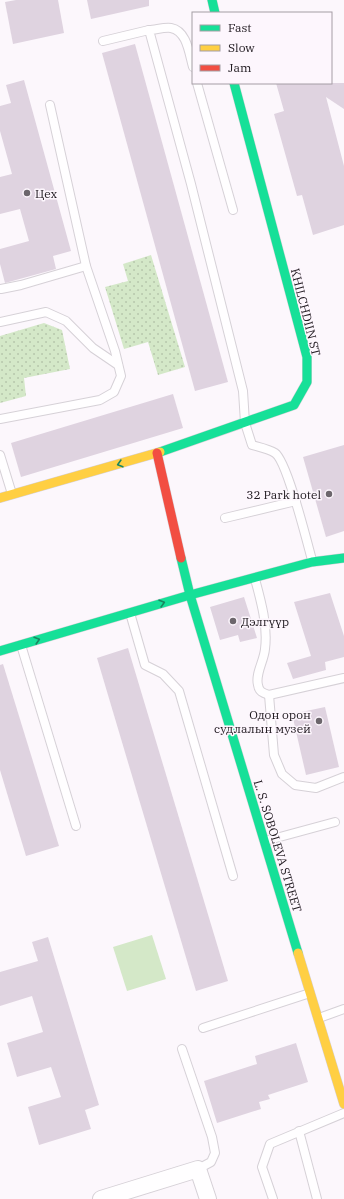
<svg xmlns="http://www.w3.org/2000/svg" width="344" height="1199" viewBox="0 0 344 1199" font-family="'IBM Plex Serif',serif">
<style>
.green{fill:url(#green-dots)}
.pitch{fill:#d4e8c8}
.building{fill:#dfd3e0}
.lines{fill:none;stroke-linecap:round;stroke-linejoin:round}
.lane-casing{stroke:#d6d1d7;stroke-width:10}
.street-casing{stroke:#d6d1d7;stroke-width:18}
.fast-casing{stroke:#d6d1d7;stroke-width:10}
.slow-casing{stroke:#d6d1d7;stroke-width:10}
.jam-casing{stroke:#d6d1d7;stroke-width:10}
.lane{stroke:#fffeff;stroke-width:8}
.street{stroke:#fffeff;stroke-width:16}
.fast{stroke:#16e098;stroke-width:9}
.slow{stroke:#ffcf43;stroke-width:9}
.jam{stroke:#f24e42;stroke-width:9}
.oneway{stroke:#1a8661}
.poi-dot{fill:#6c666c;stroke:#fdf6fd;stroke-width:1.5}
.labels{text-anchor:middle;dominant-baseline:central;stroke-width:3;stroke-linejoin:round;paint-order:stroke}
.poi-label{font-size:12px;fill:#1e181e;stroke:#fdf6fd;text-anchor:start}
.street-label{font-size:12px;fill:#1e181e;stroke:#fdf6fd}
</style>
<defs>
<pattern id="green-dots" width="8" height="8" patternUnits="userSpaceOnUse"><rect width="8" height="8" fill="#d4e8c8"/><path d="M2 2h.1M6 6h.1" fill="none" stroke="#b6c6ab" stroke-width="1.8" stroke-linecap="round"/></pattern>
</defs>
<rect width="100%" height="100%" fill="#fcf7fc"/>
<!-- green -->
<g class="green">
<polygon points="151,255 185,367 158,375 148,342 124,349 105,287 128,281 123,264"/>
<polygon points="44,323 62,330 70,369 24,378 26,396 0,403 0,336"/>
</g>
<!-- pitch -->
<polygon class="pitch" points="152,935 166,979 127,991 113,947"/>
<!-- building -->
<g class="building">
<polygon points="16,0 58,0 64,33 13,44 5,2"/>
<polygon points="87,0 149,0 149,6 91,19"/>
<polygon points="135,44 228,382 195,391 102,53"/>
<polygon points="24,80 71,251 53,256 56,269 5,283 0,264 0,249 29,241 20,209 0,214 0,177 12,174 0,131 0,106 11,103 6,85"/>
<polygon points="276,83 344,83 344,109 326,97 344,166 344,225 313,235 302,195 297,196 274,114 284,111"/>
<polygon points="173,394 183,428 21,477 11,443"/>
<polygon points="344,445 344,531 326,537 303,457"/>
<polygon points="330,593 344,636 344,657 325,662 326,670 293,679 287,663 311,656 294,602"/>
<polygon points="244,597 257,638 240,642 238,635 220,640 210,607"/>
<polygon points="128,648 228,981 196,991 97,658"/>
<polygon points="3,664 59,846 26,856 0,770 0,665"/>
<polygon points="325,707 339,767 306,775 292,714"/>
<polygon points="48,937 99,1105 85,1110 91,1129 39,1145 28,1107 61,1097 51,1067 17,1077 7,1043 43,1032 32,996 0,1006 0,972 38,961 32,942"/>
<polygon points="296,1043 308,1082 268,1095 270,1099 259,1102 261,1109 217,1123 204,1081 257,1064 255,1056"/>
</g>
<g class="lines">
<defs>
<g id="lane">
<polyline points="103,41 149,30"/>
<path d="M193,67C189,53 187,31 171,28C164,27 155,30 149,30L191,184L243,391L245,423L252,445C259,447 269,449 275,453C287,461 307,542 312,560"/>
<polyline points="197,83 233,210"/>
<polyline points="0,289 1,289 21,285 86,266"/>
<polyline points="0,322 46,312 66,321 93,348 118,365"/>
<polyline points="0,419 100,400 114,392 121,376 115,351 86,266 50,105"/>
<polyline points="0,455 12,494"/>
<polyline points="225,518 296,501"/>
<path d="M255,579C261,601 268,626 265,649C264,661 255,674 258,685C259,692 263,693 269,695L344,678"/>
<polyline points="130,613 145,665 163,674 179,691 233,876"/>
<polyline points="21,645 76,826"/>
<polyline points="269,695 274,755 282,774 295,785 316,788 344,777"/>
<polyline points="265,841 335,822"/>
<polyline points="319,1018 344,1009"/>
<polyline points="203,1028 310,993"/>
<polyline points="182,1049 212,1137 215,1153 211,1162 198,1169"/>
<polyline points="299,1131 317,1199"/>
<polyline points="273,1199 262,1167 270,1144 344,1113"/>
</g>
<polyline id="street" points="101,1199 198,1169 208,1199"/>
<g id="fast">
<polyline points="212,0 215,13"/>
<polyline points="160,452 294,405 307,382 307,357 234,83"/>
<polyline points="181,558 190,595 298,953"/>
<polyline points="0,651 190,595 312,562 344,558"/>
</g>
<g id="slow">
<polyline points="0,498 160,452"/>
<polyline points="298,953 344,1104"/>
</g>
<polyline id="jam" points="157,453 181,558"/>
</defs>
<!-- lane casing -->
<use href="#lane" class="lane-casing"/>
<!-- street casing -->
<use href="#street" class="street-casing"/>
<!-- fast casing -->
<use href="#fast" class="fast-casing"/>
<!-- slow casing -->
<use href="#slow" class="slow-casing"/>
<!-- jam casing -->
<use href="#jam" class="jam-casing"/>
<!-- lane -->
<use href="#lane" class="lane"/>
<!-- street -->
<use href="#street" class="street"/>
<!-- fast -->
<use href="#fast" class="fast"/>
<!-- slow -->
<use href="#slow" class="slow"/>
<!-- jam -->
<use href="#jam" class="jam"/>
</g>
<!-- one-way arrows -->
<defs><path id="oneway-chevron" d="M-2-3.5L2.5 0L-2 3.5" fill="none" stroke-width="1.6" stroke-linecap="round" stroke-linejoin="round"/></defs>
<g class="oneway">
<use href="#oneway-chevron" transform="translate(120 464) rotate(164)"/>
<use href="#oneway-chevron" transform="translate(162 603) rotate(-16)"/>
<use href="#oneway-chevron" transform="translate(37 640) rotate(-17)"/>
</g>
<!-- markers -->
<g class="poi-dot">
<circle cx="27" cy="193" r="4"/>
<circle cx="329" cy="494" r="4"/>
<circle cx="233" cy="621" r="4"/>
<circle cx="319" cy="721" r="4"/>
</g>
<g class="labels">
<!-- poi labels -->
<g class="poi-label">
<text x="35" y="193">Цех</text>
<text x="321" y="494" text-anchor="end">32 Park hotel</text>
<text x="241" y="621">Дэлгүүр</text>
<text x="311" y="714" text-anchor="end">Одон орон<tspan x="311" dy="14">судлалын музей</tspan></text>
</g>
<!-- street labels -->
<g class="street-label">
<text transform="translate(306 312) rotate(76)">KHILCHDIIN ST</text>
<text transform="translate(278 846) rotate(73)">L. S. SOBOLEVA STREET</text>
</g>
</g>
<!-- legend -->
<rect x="192" y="12" width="140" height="72" fill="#fdf6fd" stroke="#a49da4"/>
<rect x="200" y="25" width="20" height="6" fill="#16e098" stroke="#a49da4"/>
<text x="228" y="32" font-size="12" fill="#1e181e">Fast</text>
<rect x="200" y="45" width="20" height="6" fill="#ffcf43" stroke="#a49da4"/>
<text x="228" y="52" font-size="12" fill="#1e181e">Slow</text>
<rect x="200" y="65" width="20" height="6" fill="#f24e42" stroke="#a49da4"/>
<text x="228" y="72" font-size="12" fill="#1e181e">Jam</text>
</svg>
